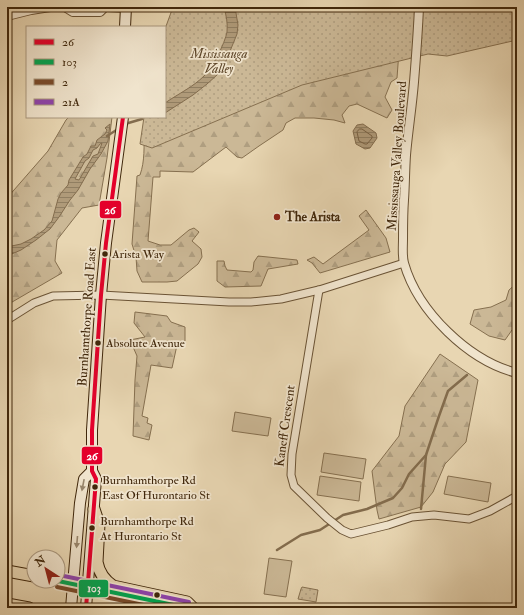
<svg xmlns="http://www.w3.org/2000/svg" width="524" height="615" viewBox="0 0 524 615" font-family="'IM FELL Double Pica',serif">
<style>
.grass{fill:#cbb896;stroke:#867050}
.forest{fill:url(#forest-firs);stroke:#867050}
.park{fill:url(#park-dots);stroke:#867050}
.water{fill:url(#water-rules);stroke:#836c4d;fill-rule:evenodd}
.lines{fill:none;stroke-linecap:round;stroke-linejoin:round}
.shore{stroke:#786042;stroke-width:1}
.stream{stroke:#836c4d;stroke-width:2.5}
.minor-casing{stroke:#6a5335;stroke-width:9}
.tertiary-casing{stroke:#6a5335;stroke-width:10}
.secondary-casing{stroke:#40270b;stroke-width:12}
.primary-casing{stroke:#40270b;stroke-width:13}
.minor{stroke:#f0e4cd;stroke-width:7}
.tertiary{stroke:#f0e4cd;stroke-width:8}
.secondary{stroke:#f0e4cd;stroke-width:10}
.primary{stroke:#e8d6b2;stroke-width:11}
.bus-1-casing{stroke:#f0e4cd;stroke-width:7}
.bus-2-casing{stroke:#f0e4cd;stroke-width:7}
.bus-3-casing{stroke:#f0e4cd;stroke-width:7}
.bus-4-casing{stroke:#f0e4cd;stroke-width:7}
.bus-1{stroke:#e4002b;stroke-width:4}
.bus-2{stroke:#00a651;stroke-width:4}
.bus-3{stroke:#7a4b2a;stroke-width:4}
.bus-4{stroke:#8e44ad;stroke-width:4}
.oneway{fill:#98866c}
.poi-dot{fill:#8f2418;stroke:#f0e4cd;stroke-width:1.5}
.bus-dot{fill:#40270b;stroke:#f0e4cd;stroke-width:1.5}
.labels{text-anchor:middle;dominant-baseline:central;stroke-width:3.5;stroke-linejoin:round;paint-order:stroke}
.bus-label{font-size:12px;fill:#40270b;stroke:#f0e4cd;text-anchor:start}
.park-label{font-size:13px;font-style:italic;fill:#5c4427;stroke:#f0e4cd}
.street-label{font-size:13px;fill:#40270b;stroke:#f0e4cd}
.poi-label{font-size:13px;font-weight:bold;fill:#40270b;stroke:#f0e4cd;text-anchor:start}
.line-badge{stroke:#f0e4cd;stroke-width:1.5}
.badge-label{font-size:11px;text-anchor:middle;font-weight:bold;fill:#fff}
</style>
<defs>
<pattern id="forest-firs" width="22" height="20" patternUnits="userSpaceOnUse"><rect width="22" height="20" fill="#cbb896"/><path d="M5 1l3.5 6h-7zM16 11l3.5 6h-7z" fill="#af9e80"/></pattern>
<pattern id="park-dots" width="8" height="8" patternUnits="userSpaceOnUse"><rect width="8" height="8" fill="#cbb896"/><path d="M2 2h.1M6 6h.1" fill="none" stroke="#af9e80" stroke-width="1.8" stroke-linecap="round"/></pattern>
<pattern id="water-rules" width="6" height="5" patternUnits="userSpaceOnUse"><rect width="6" height="5" fill="#af9a79"/><path d="M0 2.5h6" fill="none" stroke="#907e61"/></pattern>
</defs>
<rect width="100%" height="100%" fill="#e8d6b2"/>
<filter id="stains"><feTurbulence type="fractalNoise" baseFrequency=".005" numOctaves="4"/><feColorMatrix values="0 0 0 0 .2 0 0 0 0 .09 0 0 0 0 .02 0 0 0 .5 -.17"/></filter>
<radialGradient id="worn" r=".72"><stop offset=".6" stop-color="#630" stop-opacity="0"/><stop offset="1" stop-color="#630" stop-opacity=".3"/></radialGradient>
<!-- grass -->
<g class="grass">
<polygon points="235,412 271,418 268,436 232,431"/>
<polygon points="324,453 366,459 363,479 321,472"/>
<polygon points="320,476 361,482 359,501 317,495"/>
<polygon points="448,476 491,483 488,502 444,494"/>
<polygon points="269,558 292,561 286,597 264,594"/>
</g>
<!-- forest -->
<g class="forest">
<path d="M401,24L397,78L391,82L385,97L392,110L387,118L357,104L349,106L342,115L345,123L334,120L314,118H295L286,123L283,130L259,146L242,158L237,157L226,147L193,172L160,171V177H153L148,241L160,245H171L189,230L194,228L199,232L192,241L201,249L202,257L198,264L177,281L167,282H142L137,271L136,257L132,244L137,176L140,175C145,161 144,146 144,131L165,117Z"/>
<polygon points="69,117 112,117 107,158 99,205 82,208 57,240 55,261 62,273 7,305 7,198 48,151 66,120"/>
<polygon points="366,210 386,238 390,252 320,273 312,263 307,260 314,257 323,264 369,230 359,216"/>
<polygon points="258,256 297,260 298,264 268,269 261,286 225,287 217,281 217,261 224,261 225,266 227,270 251,272 253,270 254,262"/>
<polygon points="517,283 517,330 512,330 505,340 489,336 470,324 474,310 491,307 506,300 509,290"/>
<polygon points="135,312 167,316 171,322 185,327 185,341 177,345 172,368 151,365 142,416 148,418 147,423 152,425 149,440 133,436 135,380 137,356 130,340 145,337 134,323"/>
<polygon points="440,354 478,380 466,442 445,464 433,492 421,507 379,519 377,510 372,471 399,436 405,406"/>
</g>
<!-- park -->
<g class="park">
<polygon points="173,7 517,7 517,40 447,56 428,54 302,85 152,148 140,144 144,117 165,117 165,29"/>
<polygon points="302,587 318,590 316,602 298,599 301,589"/>
</g>
<!-- water -->
<g class="water">
<path d="M224,7H235L238,25L237,34L226,61L217,75L207,84L193,95L165,113V103C178,94 193,87 204,76C212,69 225,43 227,32C228,23 226,15 224,7Z"/>
<path d="M110,124L108,141L101,154L90,169L78,190L70,200L59,217L50,229L36,240L21,250L7,256V247L21,244L31,239L44,230L52,221L58,199L61,193L68,185L69,180L83,157L87,154L91,146H95L97,140L105,134L107,130L105,128ZM102,143L98,154L93,156L79,180L75,179L85,161L89,158L93,150L97,148L100,144Z"/>
<polygon points="363,124 376,133 377,138 370,148 365,149 356,144 353,131 357,125"/>
</g>
<g class="lines">
<!-- shore -->
<polygon class="shore" points="360,129 362,129 372,136 372,138 367,144 365,144 359,141 357,132"/>
<!-- stream -->
<g class="stream">
<polyline points="125,124 142,119"/>
<polyline points="107,136 118,129"/>
<polyline points="421,509 426,455"/>
<polyline points="277,550 301,535 320,530 343,515 367,509 393,498 402,488 409,474 426,455 439,416 448,391 467,375"/>
</g>
<defs>
<g id="minor">
<polyline points="319,290 292,454 291,475 294,486 327,518 342,530 351,534 388,525 412,517 434,515 469,519 490,511 517,496"/>
<polyline points="7,320 34,303 53,296 101,295 229,302 251,302 281,299 319,290 404,263"/>
</g>
<g id="tertiary">
<polyline points="65,7 73,12 100,12 105,7"/>
<polyline points="108,7 126,8"/>
<path d="M419,7C418,32 416,57 414,82C412,107 408,131 406,155C405,170 405,185 404,200C403,213 403,226 403,239C403,247 402,256 404,263C418,312 469,361 517,373"/>
<polyline points="7,16 31,10 50,7"/>
</g>
<g id="secondary">
<polyline points="125,27 126,7"/>
<polyline points="71,608 80,503 84,479 92,471"/>
<polyline points="86,608 96,479 92,471 92,430 101,295 106,243 123,117"/>
</g>
<g id="primary">
<path d="M94,509L99,524L97,562C99,573 104,580 113,586L187,602L193,608"/>
<polyline points="7,571 34,576"/>
<polyline points="58,581 120,594"/>
<polyline points="7,604 29,608"/>
</g>
</defs>
<!-- minor casing -->
<use href="#minor" class="minor-casing"/>
<!-- tertiary casing -->
<use href="#tertiary" class="tertiary-casing"/>
<!-- secondary casing -->
<use href="#secondary" class="secondary-casing"/>
<!-- primary casing -->
<use href="#primary" class="primary-casing"/>
<!-- minor -->
<use href="#minor" class="minor"/>
<!-- tertiary -->
<use href="#tertiary" class="tertiary"/>
<!-- secondary -->
<use href="#secondary" class="secondary"/>
<!-- primary -->
<use href="#primary" class="primary"/>
<defs>
<polyline id="bus-1" points="86,608 96,479 92,471 92,430 101,295 106,243 123,117"/>
<polyline id="bus-2" points="58,581 188,608"/>
<polyline id="bus-3" points="57,587 158,608"/>
<polyline id="bus-4" points="59,575 189,602"/>
</defs>
<!-- bus-1 casing -->
<use href="#bus-1" class="bus-1-casing"/>
<!-- bus-2 casing -->
<use href="#bus-2" class="bus-2-casing"/>
<!-- bus-3 casing -->
<use href="#bus-3" class="bus-3-casing"/>
<!-- bus-4 casing -->
<use href="#bus-4" class="bus-4-casing"/>
<!-- bus-1 -->
<use href="#bus-1" class="bus-1"/>
<!-- bus-2 -->
<use href="#bus-2" class="bus-2"/>
<!-- bus-3 -->
<use href="#bus-3" class="bus-3"/>
<!-- bus-4 -->
<use href="#bus-4" class="bus-4"/>
</g>
<!-- one-way arrows -->
<defs><path id="oneway-solid" d="M-6-.8H1V-3.2L6.5 0L1 3.2V.8H-6Z"/></defs>
<g class="oneway">
<use href="#oneway-solid" transform="translate(83 485) rotate(101)"/>
<use href="#oneway-solid" transform="translate(77 542) rotate(95)"/>
</g>
<!-- markers -->
<circle class="poi-dot" cx="277" cy="217" r="4"/>
<g class="bus-dot">
<circle cx="105" cy="254" r="3.5"/>
<circle cx="98" cy="343" r="3.5"/>
<circle cx="95" cy="487" r="3.5"/>
<circle cx="92" cy="528" r="3.5"/>
<circle cx="157" cy="595" r="3.5"/>
</g>
<g class="labels">
<!-- bus labels -->
<g class="bus-label">
<text x="112" y="254">Arista Way</text>
<text x="106" y="343">Absolute Avenue</text>
<text x="102" y="480">Burnhamthorpe Rd<tspan x="102" dy="15">East Of Hurontario St</tspan></text>
<text x="100" y="521">Burnhamthorpe Rd<tspan x="100" dy="15">At Hurontario St</tspan></text>
</g>
<!-- park labels -->
<g class="park-label">
<text x="219" y="54">Mississauga<tspan x="219" dy="15">Valley</tspan></text>
</g>
<!-- street labels -->
<g class="street-label">
<text transform="translate(397 156) rotate(-86)">Mississauga Valley Boulevard</text>
<text transform="translate(87 317) rotate(-86)">Burnhamthorpe Road East</text>
<text transform="translate(285 426) rotate(-82)">Kaneff Crescent</text>
</g>
<!-- poi labels -->
<g class="poi-label">
<text x="285" y="217">The Arista</text>
</g>
</g>
<g class="line-badge">
<rect x="99" y="200" width="23" height="19" rx="4" fill="#e4002b"/>
<rect x="81" y="446" width="22" height="19" rx="4" fill="#e4002b"/>
<rect x="78" y="579" width="31" height="19" rx="4" fill="#00a651"/>
</g>
<g class="badge-label">
<text x="110" y="214">26</text>
<text x="92" y="460">26</text>
<text x="94" y="592">103</text>
</g>
<!-- margin -->
<rect width="524" height="615" fill="none" stroke="#e8d6b2" stroke-width="24"/>
<rect x="8" y="8" width="508" height="599" fill="none" stroke="#40270b" stroke-width="2"/>
<rect x="12" y="12" width="500" height="591" fill="none" stroke="#40270b"/>
<!-- legend -->
<rect x="26" y="26" width="140" height="92" fill="#f0e4cd" stroke="#aa987f"/>
<rect x="34" y="39" width="20" height="6" fill="#e4002b" stroke="#aa987f"/>
<text x="62" y="46" font-size="12" fill="#40270b">26</text>
<rect x="34" y="59" width="20" height="6" fill="#00a651" stroke="#aa987f"/>
<text x="62" y="66" font-size="12" fill="#40270b">103</text>
<rect x="34" y="79" width="20" height="6" fill="#7a4b2a" stroke="#aa987f"/>
<text x="62" y="86" font-size="12" fill="#40270b">2</text>
<rect x="34" y="99" width="20" height="6" fill="#8e44ad" stroke="#aa987f"/>
<text x="62" y="106" font-size="12" fill="#40270b">21A</text>
<!-- north arrow -->
<g transform="translate(46 569) rotate(324)"><circle r="19" fill="#f0e4cd" stroke="#aa987f"/>
<path d="M0-3L7 15L0 10L-7 15Z" fill="#8f2418"/>
<text y="-6" font-size="11" font-weight="bold" text-anchor="middle" fill="#40270b">N</text>
</g>
<rect width="100%" height="100%" filter="url(#stains)"/>
<rect width="100%" height="100%" fill="url(#worn)"/>
</svg>
